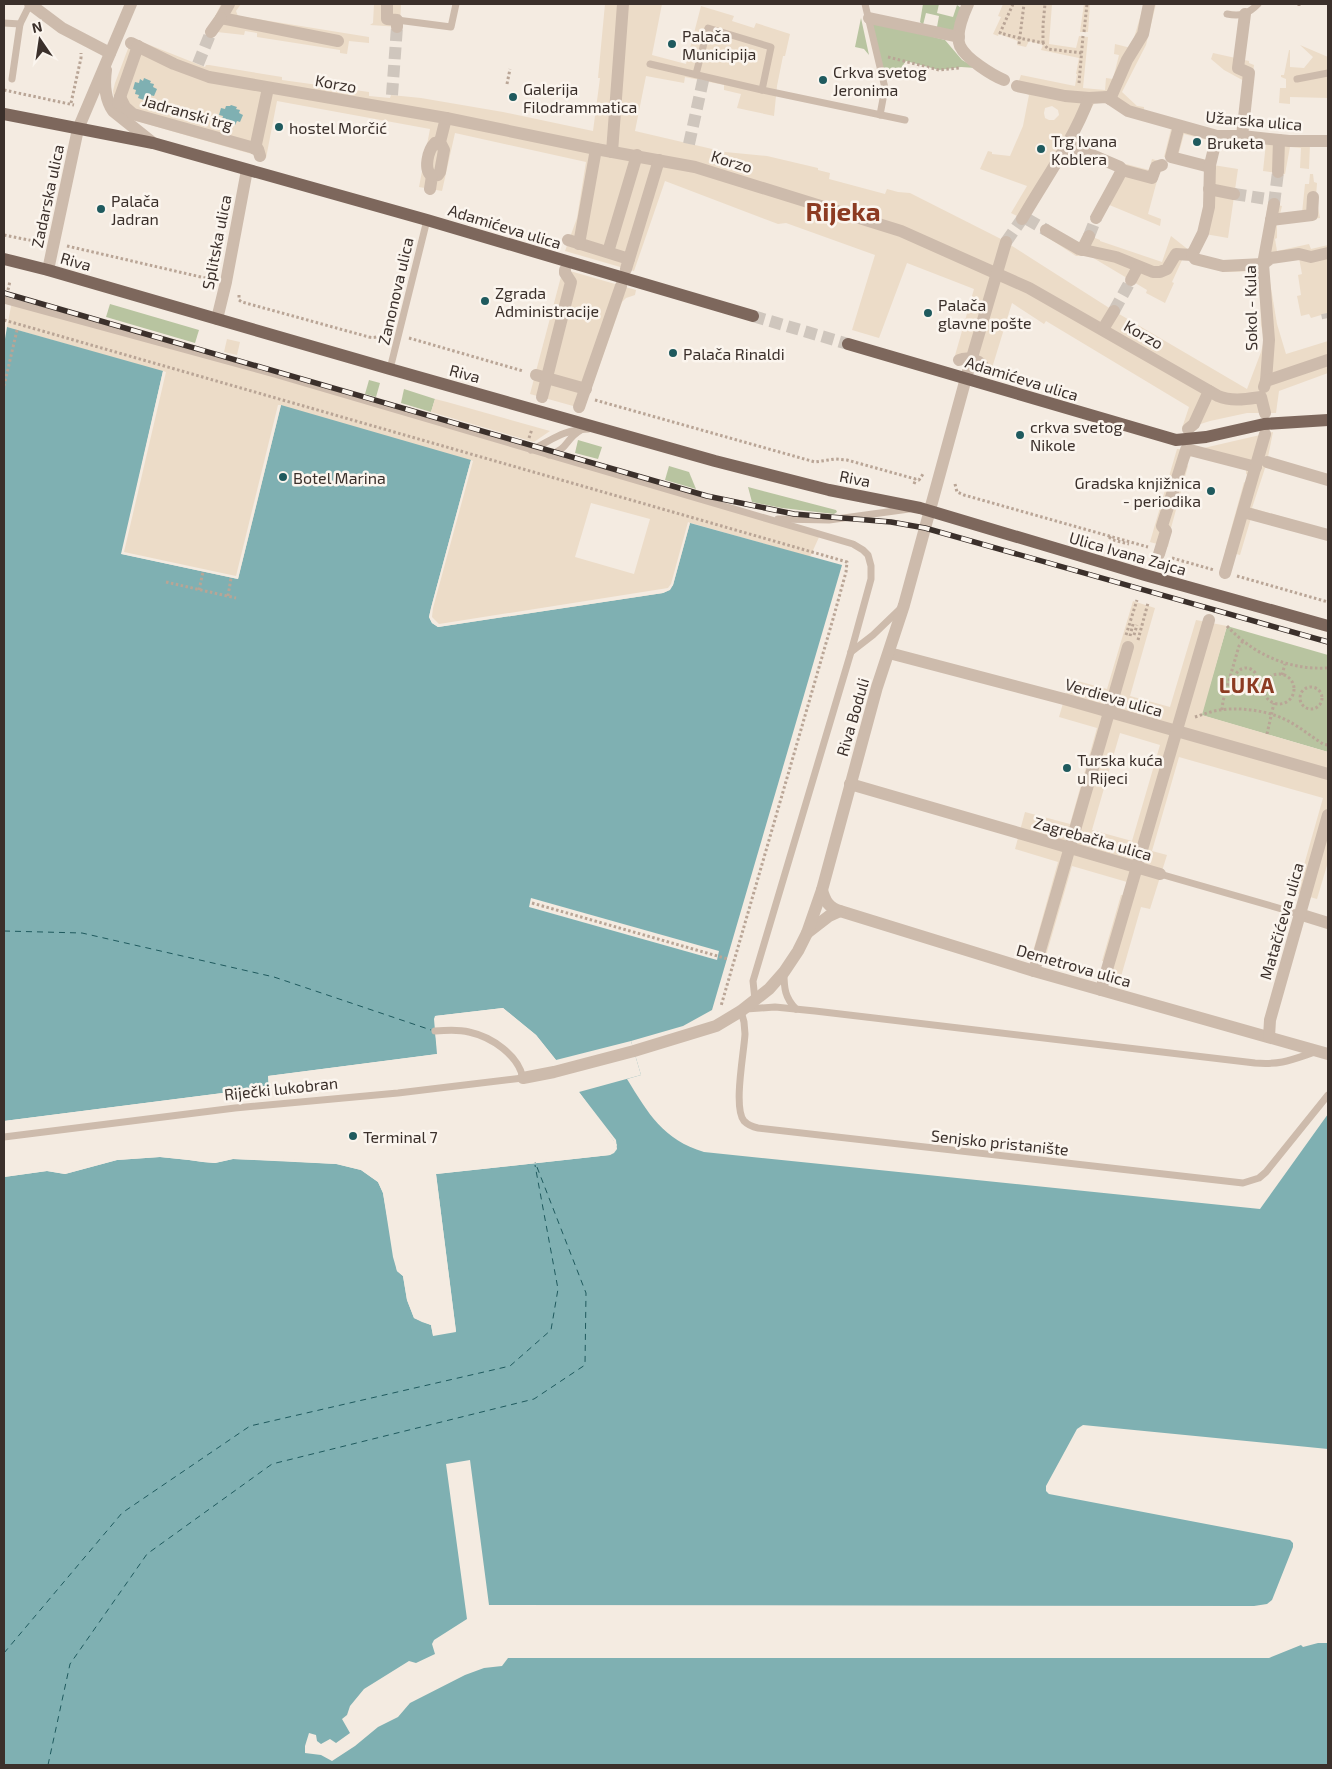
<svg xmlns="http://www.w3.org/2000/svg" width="1332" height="1769" viewBox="0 0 1332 1769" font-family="'Exo 2',sans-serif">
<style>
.green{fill:#b8c4a0}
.plaza{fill:#ecdcc8;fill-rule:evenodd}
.water{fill:#7fb0b2}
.pier{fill:#f4ebe1}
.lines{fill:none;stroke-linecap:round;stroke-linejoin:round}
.ferry{stroke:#1f5a5e;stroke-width:1;stroke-dasharray:6 5;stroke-linecap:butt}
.street-tunnel{stroke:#cfc6bd;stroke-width:12;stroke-dasharray:12 6;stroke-linecap:butt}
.primary-tunnel{stroke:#cfc6bd;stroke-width:12;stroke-dasharray:12 6;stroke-linecap:butt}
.path{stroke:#b9a596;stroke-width:3;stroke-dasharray:2.5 2.5;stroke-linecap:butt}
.lane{stroke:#cdbbac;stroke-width:7}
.street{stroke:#cdbbac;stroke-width:12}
.primary{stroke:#7d675c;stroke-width:12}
.rail-casing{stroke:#3b302b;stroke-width:5.5}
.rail{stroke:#fbf5ee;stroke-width:4;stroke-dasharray:11;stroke-linecap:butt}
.poi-dot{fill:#1f5a5e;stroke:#fbf5ee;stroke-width:2}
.labels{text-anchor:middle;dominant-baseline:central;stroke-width:5;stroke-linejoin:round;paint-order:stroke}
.poi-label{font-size:16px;fill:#3b302b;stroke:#fbf5ee;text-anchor:start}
.street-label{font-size:16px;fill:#3b302b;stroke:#fbf5ee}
.district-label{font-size:21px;font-weight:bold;letter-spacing:1px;fill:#8c3b22;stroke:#fbf5ee}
.town-label{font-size:26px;font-weight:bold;fill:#8c3b22;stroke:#fbf5ee}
</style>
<rect width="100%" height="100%" fill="#f4ebe1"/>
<!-- green -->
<g class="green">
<polygon points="923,4 939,4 937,13 953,17 957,5 961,8 954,31 937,27 939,16 926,13 923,25 920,22"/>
<polygon points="861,18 869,55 864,49 855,47"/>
<polygon points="871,21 945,40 962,60 976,68 961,67 939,70 906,61 896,75 883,72"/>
<polygon points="110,304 199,330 195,343 106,317"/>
<polygon points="369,380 380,383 376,397 365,394"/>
<polygon points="404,389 435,399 431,412 401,403"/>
<polygon points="578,440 602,447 598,459 575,453"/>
<polygon points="669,466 689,472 696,489 665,480"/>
<polygon points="748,487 836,510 837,512 834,514 782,508 752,502"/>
<polygon points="1227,626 1328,655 1328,752 1201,715"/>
</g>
<!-- plaza -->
<g class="plaza">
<polygon points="221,4 241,4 236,11 238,16 369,37 369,43 349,41 347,54 340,53 340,50 257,37 257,33 245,31 244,35 208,31"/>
<polygon points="374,4 401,4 400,27 370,25 373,23"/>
<path d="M605,4H662L652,55L686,64L701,6L734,16L732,21L754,28L756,23L790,34L785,56H783L777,86L774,116L737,108L741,94L724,90V85L685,77L684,83L646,76L635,131L725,152L767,156L818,168V170L830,173L829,179L885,194L887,189L898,192L910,193L1001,239L1114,311L1247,389L1261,352L1264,340L1261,325L1259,271L1227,272L1183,258L1172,282L1174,283L1165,303L1146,293L1147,290L1090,256H1076L1044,235L1080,243L1085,234L1100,240V241L1162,262L1171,236L1190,251L1203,220L1211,141L1184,134L1177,160L1164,157L1171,129L1101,100L1095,102L1025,220L1011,213L1027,186L980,169L988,151L992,152V154L1010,156L1023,126L1029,95L1016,89L1021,75L1075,86L1077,74H1076L1079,58L1041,50L1043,45L1029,41L1026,47L1017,45L1018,41L999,34L998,36L993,34L1001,17L998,16L1003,4H1052L1049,44L1076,48L1079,36L1088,37L1083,88L1105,90L1106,78L1113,79L1119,55L1114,54L1115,44L1131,48L1144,4H1156L1146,45L1122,92L1137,106L1144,107V110L1207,132H1241L1246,82L1224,70L1211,59L1213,53L1249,61V63L1254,65L1245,133L1310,144L1309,169L1300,168L1301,148L1290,147L1285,174L1263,171L1266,143L1243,140L1242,143L1220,139L1213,165L1238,169L1228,238L1205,234L1197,258L1220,264L1256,260L1260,256L1268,203L1282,206L1280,214L1302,213L1305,184H1309L1310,174H1313L1314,182L1317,183L1316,197L1320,218L1277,224V238L1275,239L1277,251L1309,244L1311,249L1328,245V313L1311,318L1309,314L1301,316L1297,296L1301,295L1298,275L1302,274L1299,258L1267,264L1277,324L1286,354L1328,341V373L1279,391L1276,413H1247L1210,421L1185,429L1182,428L1189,407L1046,321L1044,324L1012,303L992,368L954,359L974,289L907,263L879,338L852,330L875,255L786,223L778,224L665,181L634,271L565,251L577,218L586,162L455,133L442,191L419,187L430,129L277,101L266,158L133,120L114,98L113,91L115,83L132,38L205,67L206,65H209L282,77V80L369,92V96L390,98L391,95L421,98L503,112L593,131L600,78H598ZM1052,106L1058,110L1059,115L1054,120H1049L1045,118L1044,113L1045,108Z"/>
<polygon points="1084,4 1090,4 1088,32 1080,32"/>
<polygon points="1300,45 1328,57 1328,101 1328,98 1290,97 1290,104 1279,103 1280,88 1286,88 1286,79 1281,77 1281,75 1284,75 1289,50 1290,50 1290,67 1304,68 1313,57"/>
<polygon points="1152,159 1162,162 1148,214 1161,219 1160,226 1107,204 1122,163 1149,170"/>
<polygon points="563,269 636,290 635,295 626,298 622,302 584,409 530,394"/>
<path d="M12,301L820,535L810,557L691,523L673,585L663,593L451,625H437L429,617L431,608L471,460L238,579L122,554L163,372L7,327ZM591,503L650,519L634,574L575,557Z"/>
<polygon points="227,339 240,342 237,355 224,352"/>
<polygon points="435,399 447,402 550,431 534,442 431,412"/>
<polygon points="1273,432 1267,462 1252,508 1328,530 1251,518 1240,555 1225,551 1244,482 1246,483 1248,475 1246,474 1246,470 1192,455 1186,464 1188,466 1171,528 1168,547 1150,542 1177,449 1195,450"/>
<path d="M1133,601L1155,608L1130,696L1170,707L1196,620L1227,626L1202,715L1328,752V862L1317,899L1296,893L1323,798L1179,757L1152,851L1167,855L1150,909L1141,907L1120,980L1100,974L1104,961H1102L1121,895H1123L1127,882L1072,866L1045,959L1032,955L1058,862L1015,849L1025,812L1070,824L1097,728L1059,717L1070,679L1107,689ZM1120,733L1160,745L1132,841L1092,830Z"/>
</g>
<!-- water -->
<g class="water">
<polygon points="144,78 151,81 150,83 154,84 153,87 157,89 154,96 150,95 149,99 145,98 144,100 138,98 139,95 135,94 136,90 133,89 135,82 139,83 140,79 143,81"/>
<polygon points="231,105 237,107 236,109 240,110 239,113 243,115 240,122 237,121 235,125 232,124 231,126 224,124 225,121 222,120 223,116 219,115 221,108 225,109 226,106 230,106"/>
<path d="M7,327L163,371L122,554L238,579L281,405L471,460L431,608L429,617L432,623L438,627L663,593L669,590L673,585L690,523L842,565L712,1010L683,1026L631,1041L641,1075L627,1079C648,1113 663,1140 704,1152L1260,1209L1328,1114V1449L1083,1425L1077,1429L1046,1486V1491L1049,1494L1290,1540L1293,1543V1547L1272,1600L1267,1604L1254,1606L489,1605L470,1460L446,1464L467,1619L434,1640L432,1644L435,1654L416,1663L409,1661L364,1689L350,1706L347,1715L342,1719L350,1733L336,1743L330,1739L321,1744L317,1741L316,1735L309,1733L305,1746V1753L321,1755L332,1761L355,1746L378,1727L398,1717L410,1703L465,1675L484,1668L502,1666L508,1658H1269L1301,1645L1303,1647L1318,1643H1328V1765H4V1177L47,1171L65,1174L117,1160L160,1157L189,1160L203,1162L215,1163L233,1159L284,1161L337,1164L361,1170L378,1182L383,1193L397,1271L403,1276L407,1300L414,1318L431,1325L433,1335L456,1331L436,1174L610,1155L617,1145L556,1060L536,1035L503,1008L435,1016V1031L438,1054L268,1076L269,1087L4,1121V345Z"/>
</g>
<!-- pier -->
<g class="pier">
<polygon points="163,371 166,372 124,552 236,576 278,405 281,405 238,579 121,554"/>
<polygon points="471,460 473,461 433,608 432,617 439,624 668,588 671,584 688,522 690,523 673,585 670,590 663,593 438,627 432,623 429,617 431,608"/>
<polygon points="531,898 719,951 717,960 529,907"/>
<polygon points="503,1008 536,1035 556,1060 631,1041 641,1075 579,1092 616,1140 617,1149 614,1153 610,1155 436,1174 456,1332 433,1336 431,1325 422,1322 414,1318 407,1300 403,1276 397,1271 393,1257 383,1193 378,1182 361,1170 336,1164 233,1159 215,1163 203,1162 189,1160 160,1157 117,1160 65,1174 47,1171 4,1177 4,1175 21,1171 47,1168 65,1171 116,1158 160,1155 189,1157 203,1160 215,1160 233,1157 337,1161 362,1168 380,1181 385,1193 396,1256 399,1270 405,1275 410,1299 416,1316 423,1320 433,1323 435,1333 453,1329 434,1172 488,1165 609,1153 614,1148 614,1141 578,1095 570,1097 567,1096 563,1080 554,1062 534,1037 502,1011 437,1018 440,1054 438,1057 271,1078 272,1087 270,1089 4,1124 4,1121 269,1087 268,1076 437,1054 434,1019 435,1016"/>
</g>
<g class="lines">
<!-- ferry -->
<g class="ferry">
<polyline points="4,931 82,933 274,977 431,1030"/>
<polyline points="4,1653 122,1513 250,1426 510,1366 551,1330 558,1289 535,1165"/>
<polyline points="48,1765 70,1664 147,1554 272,1464 534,1399 585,1365 586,1293 535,1162"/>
</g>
<!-- street-tunnel -->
<g class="street-tunnel">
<polyline points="198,64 211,32"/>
<polyline points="392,95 397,27"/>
<polyline points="689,144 704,76"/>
<polyline points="1234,194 1274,200"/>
<polyline points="1274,204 1278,172"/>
<polyline points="1027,219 1046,230"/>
<polyline points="1089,236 1096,218"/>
<polyline points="1006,242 1022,219"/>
<polyline points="1114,311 1131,280"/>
<polyline points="1327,313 1328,318"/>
</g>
<!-- primary-tunnel -->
<polyline class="primary-tunnel" points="753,316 848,344"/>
<!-- path -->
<g class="path">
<polyline points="1013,4 1000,33 1019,38 1043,43 1048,49 1082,53"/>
<polyline points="1299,4 1299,6"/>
<polyline points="1084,32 1087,4"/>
<polyline points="1043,43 1043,25 1045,4"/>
<polyline points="1019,44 1024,4"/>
<polyline points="888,57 939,70 960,68"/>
<polyline points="1079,83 1083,36"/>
<polyline points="507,84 510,69"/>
<polyline points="4,90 74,105"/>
<polyline points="71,103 81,58 81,53"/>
<polyline points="4,235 39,242"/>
<polyline points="67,246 214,280"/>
<polyline points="8,290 10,281"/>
<path d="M239,295V300L242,302L369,337C377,339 381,334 388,334"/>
<polyline points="4,320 847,562 846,572 833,619 721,1006"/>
<polyline points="409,338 523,371"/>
<polyline points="4,386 17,330"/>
<polyline points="595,400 815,462 835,459 847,460 919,480 923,474"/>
<polyline points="529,438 532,429"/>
<polyline points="914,484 916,479"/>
<polyline points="955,484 957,492 964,495 1148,547"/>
<polyline points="1109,537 1113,540 1129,544"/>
<polyline points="1172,558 1214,570"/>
<polyline points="1237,576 1328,602"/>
<polyline points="166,582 236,598"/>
<polyline points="199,590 203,572"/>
<polyline points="228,596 231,578"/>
<path d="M1227,626C1254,655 1289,670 1328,668"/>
<polyline points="1126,635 1137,600"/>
<polyline points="1134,635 1137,625"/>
<polyline points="1130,636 1133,624"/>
<polyline points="1138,640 1148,603"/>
<circle cx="1246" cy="679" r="11"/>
<circle cx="1279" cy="689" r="15"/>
<polyline points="1282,675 1285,664"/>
<circle cx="1311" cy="698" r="11"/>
<polyline points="1222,710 1223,701 1239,646 1243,641"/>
<path d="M1195,717C1201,715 1207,713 1214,711C1237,706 1269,710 1290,722C1301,728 1312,737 1323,744L1328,745"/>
<polyline points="1267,734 1274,703"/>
<polyline points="532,903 728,959"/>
</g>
<!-- lane -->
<g class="lane">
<polyline points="865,4 885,88 880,115"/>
<path d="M1227,14C1241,17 1248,14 1258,4"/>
<polyline points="397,20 451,27 456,4"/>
<polyline points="4,23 20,24"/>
<polyline points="650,64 762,90 771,47 708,28 696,74"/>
<polyline points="12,79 20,24 30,4"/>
<polyline points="1297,79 1328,73"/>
<polyline points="762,90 905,120"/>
<polyline points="4,300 275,374 853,544 863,550 868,555 871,566 871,579 851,652 753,981 755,1000"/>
<polyline points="390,369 427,220"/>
<path d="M531,450C555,439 559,431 588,429"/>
<path d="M549,455C569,449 565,439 581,430"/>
<polyline points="778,519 829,520 909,509"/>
<polyline points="851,652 873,635 900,609"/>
<polyline points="1160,874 1299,914"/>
<path d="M784,973C784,988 785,998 796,1009"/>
<path d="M746,1009L775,1007L815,1011L1255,1063C1281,1065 1291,1060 1315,1052"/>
<path d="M741,1011L744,1022L745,1034C744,1053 733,1108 744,1121C748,1125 753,1127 758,1128L1243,1183L1259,1178L1266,1172L1328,1095"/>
<path d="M4,1137L235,1108L398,1093L523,1078C518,1055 492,1037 469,1032C458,1029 446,1030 435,1031"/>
</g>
<!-- street -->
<g class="street">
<polyline points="30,4 62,28 110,53"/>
<polyline points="229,4 221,18 338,41"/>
<polyline points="387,4 387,19 397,20 397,27"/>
<path d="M968,4C963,15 955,34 960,46C966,59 992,75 1004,80"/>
<polyline points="869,18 959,37"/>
<polyline points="211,32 221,18"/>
<polyline points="131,43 174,64 209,77 446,118 440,142 444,150 440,172 438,175 432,176 430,189"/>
<path d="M106,70C104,84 105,99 113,111L153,143"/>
<polyline points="1017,86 1065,96 1089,98"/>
<polyline points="120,97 125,107 133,114 258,149 260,156"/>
<polyline points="1110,99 1127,60 1143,34 1149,4"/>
<polyline points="118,103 138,46"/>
<path d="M446,118L596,149L695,167L901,231L1029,288L1218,396C1232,402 1247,399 1261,397L1265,413"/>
<polyline points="1179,126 1171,157 1210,167"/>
<polyline points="1242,136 1249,73 1238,68 1245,14"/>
<path d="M1071,146L1120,167L1122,170C1114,186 1105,201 1096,218"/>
<polyline points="255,149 268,88"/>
<polyline points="612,152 623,4"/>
<polyline points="1122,170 1152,178 1156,167 1162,165"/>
<polyline points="1278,172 1279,140"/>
<path d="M432,176C423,170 428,150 435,143L440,142"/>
<polyline points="1209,189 1234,194"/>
<path d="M1022,219C1045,179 1073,141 1089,98L1107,97L1128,111L1217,136H1242L1289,141H1328"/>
<polyline points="1271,220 1312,215 1313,197"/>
<polyline points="1046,230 1079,249 1116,257 1153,272 1160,272 1167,269 1176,254 1192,255 1203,233 1209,207 1210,165 1217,136"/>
<polyline points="568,240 629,259"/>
<polyline points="579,244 596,149"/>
<polyline points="1082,250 1089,236"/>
<polyline points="608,252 637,155"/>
<polyline points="1192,255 1195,259 1223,266 1263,264 1271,258 1299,254 1311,257 1328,253"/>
<polyline points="626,269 659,160"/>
<polyline points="48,270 78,129 131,4"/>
<polyline points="1131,280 1138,267"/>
<polyline points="217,319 226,282 247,170"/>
<polyline points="1103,329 1114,311"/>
<path d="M959,360C967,357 978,359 983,366"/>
<polyline points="536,375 586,389"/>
<polyline points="1266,381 1269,340 1263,264 1274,204"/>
<polyline points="1264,387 1266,381 1328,360"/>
<polyline points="542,397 571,282 565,273 565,270"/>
<polyline points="579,407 621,286"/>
<polyline points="1188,429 1194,424 1209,391"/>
<polyline points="1267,462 1328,480"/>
<polyline points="1243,512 1328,535"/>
<polyline points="1159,554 1166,531 1162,526 1186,450 1190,450 1256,467"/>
<polyline points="1225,573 1265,434"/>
<polyline points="889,653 1064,699 1328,774"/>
<polyline points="850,784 1160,874"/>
<path d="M822,890C825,901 829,908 840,911L1034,971L1328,1054"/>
<polyline points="1299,914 1328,923"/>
<polyline points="807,933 829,916 840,911"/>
<polyline points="1034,971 1128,647"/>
<polyline points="1101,990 1209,620"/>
<polyline points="1269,1037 1270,1020 1328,815"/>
<polyline points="523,1078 554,1072 634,1051 716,1026 741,1011 769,989 784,972 798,951 807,933 822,890 877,687 904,605 966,378 1006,242"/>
</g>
<!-- primary -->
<g class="primary">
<polyline points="4,114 153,143 427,220 753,316"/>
<polyline points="4,259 48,270 390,369 715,461 829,490 920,508 1145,575 1328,626"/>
<polyline points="848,344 1176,440 1206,437 1264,424 1328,420"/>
</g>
<defs>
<polyline id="rail" points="4,293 707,496 794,514 891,522 925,528 1328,642"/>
</defs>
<!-- rail casing -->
<use href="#rail" class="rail-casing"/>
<!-- rail -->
<use href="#rail" class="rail"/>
</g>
<!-- markers -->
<g class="poi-dot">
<circle cx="672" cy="44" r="5"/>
<circle cx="823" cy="80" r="5"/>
<circle cx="513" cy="97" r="5"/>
<circle cx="279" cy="127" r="5"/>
<circle cx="1197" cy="142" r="5"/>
<circle cx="1041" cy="149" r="5"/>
<circle cx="101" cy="209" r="5"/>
<circle cx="485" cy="301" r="5"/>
<circle cx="928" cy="313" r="5"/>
<circle cx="673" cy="353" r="5"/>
<circle cx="1020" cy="435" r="5"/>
<circle cx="283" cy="477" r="5"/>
<circle cx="1211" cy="491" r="5"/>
<circle cx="1067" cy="768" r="5"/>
<circle cx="353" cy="1136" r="5"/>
</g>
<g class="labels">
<!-- poi labels -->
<g class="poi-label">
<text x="682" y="35">Palača<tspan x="682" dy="18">Municipija</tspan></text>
<text x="833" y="71">Crkva svetog<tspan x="833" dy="18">Jeronima</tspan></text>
<text x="523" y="88">Galerija<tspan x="523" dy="18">Filodrammatica</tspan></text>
<text x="289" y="127">hostel Morčić</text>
<text x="1051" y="140">Trg Ivana<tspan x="1051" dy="18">Koblera</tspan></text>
<text x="1207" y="142">Bruketa</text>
<text x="111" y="200">Palača<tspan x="111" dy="18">Jadran</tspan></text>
<text x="495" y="292">Zgrada<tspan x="495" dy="18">Administracije</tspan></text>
<text x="938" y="304">Palača<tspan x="938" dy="18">glavne pošte</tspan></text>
<text x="683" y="353">Palača Rinaldi</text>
<text x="1030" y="426">crkva svetog<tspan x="1030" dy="18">Nikole</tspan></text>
<text x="293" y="477">Botel Marina</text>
<text x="1201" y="482" text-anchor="end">Gradska knjižnica<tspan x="1201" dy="18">- periodika</tspan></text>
<text x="1077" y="759">Turska kuća<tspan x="1077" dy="18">u Rijeci</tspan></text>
<text x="363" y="1136">Terminal 7</text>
</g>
<!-- street labels -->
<g class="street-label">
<text transform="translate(336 83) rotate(10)">Korzo</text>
<text transform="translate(188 112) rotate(16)">Jadranski trg</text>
<text transform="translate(1254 120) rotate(5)">Užarska ulica</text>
<text transform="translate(732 161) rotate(17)">Korzo</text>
<text transform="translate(47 196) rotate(-78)">Zadarska ulica</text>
<text transform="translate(505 226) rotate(17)">Adamićeva ulica</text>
<text transform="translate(216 242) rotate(-79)">Splitska ulica</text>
<text transform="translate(76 261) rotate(16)">Riva</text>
<text transform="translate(395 291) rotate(-77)">Zanonova ulica</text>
<text transform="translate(1250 308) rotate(-91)">Sokol - Kula</text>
<text transform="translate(1144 334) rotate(30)">Korzo</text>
<text transform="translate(465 373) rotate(15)">Riva</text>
<text transform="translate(1022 378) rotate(17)">Adamićeva ulica</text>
<text transform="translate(855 478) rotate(11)">Riva</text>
<text transform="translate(1128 553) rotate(16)">Ulica Ivana Zajca</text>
<text transform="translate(1114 697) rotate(16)">Verdieva ulica</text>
<text transform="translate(852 717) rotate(-74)">Riva Boduli</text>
<text transform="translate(1093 838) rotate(16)">Zagrebačka ulica</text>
<text transform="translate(1281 921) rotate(-74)">Matačićeva ulica</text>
<text transform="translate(1074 965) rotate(16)">Demetrova ulica</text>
<text transform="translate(281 1088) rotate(-6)">Riječki lukobran</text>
<text transform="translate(1000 1142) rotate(6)">Senjsko pristanište</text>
</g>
<!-- district labels -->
<g class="district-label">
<text x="1247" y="684">LUKA</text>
</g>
<!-- town labels -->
<g class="town-label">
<text x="843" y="210">Rijeka</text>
</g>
</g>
<!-- border -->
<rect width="1332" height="1769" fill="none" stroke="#3b302b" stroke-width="10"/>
<!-- north arrow -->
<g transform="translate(40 40) rotate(347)" stroke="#fbf5ee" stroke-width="4" paint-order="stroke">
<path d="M0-4L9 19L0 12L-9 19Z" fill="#3b302b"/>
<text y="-8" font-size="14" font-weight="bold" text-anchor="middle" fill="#3b302b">N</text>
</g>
</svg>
